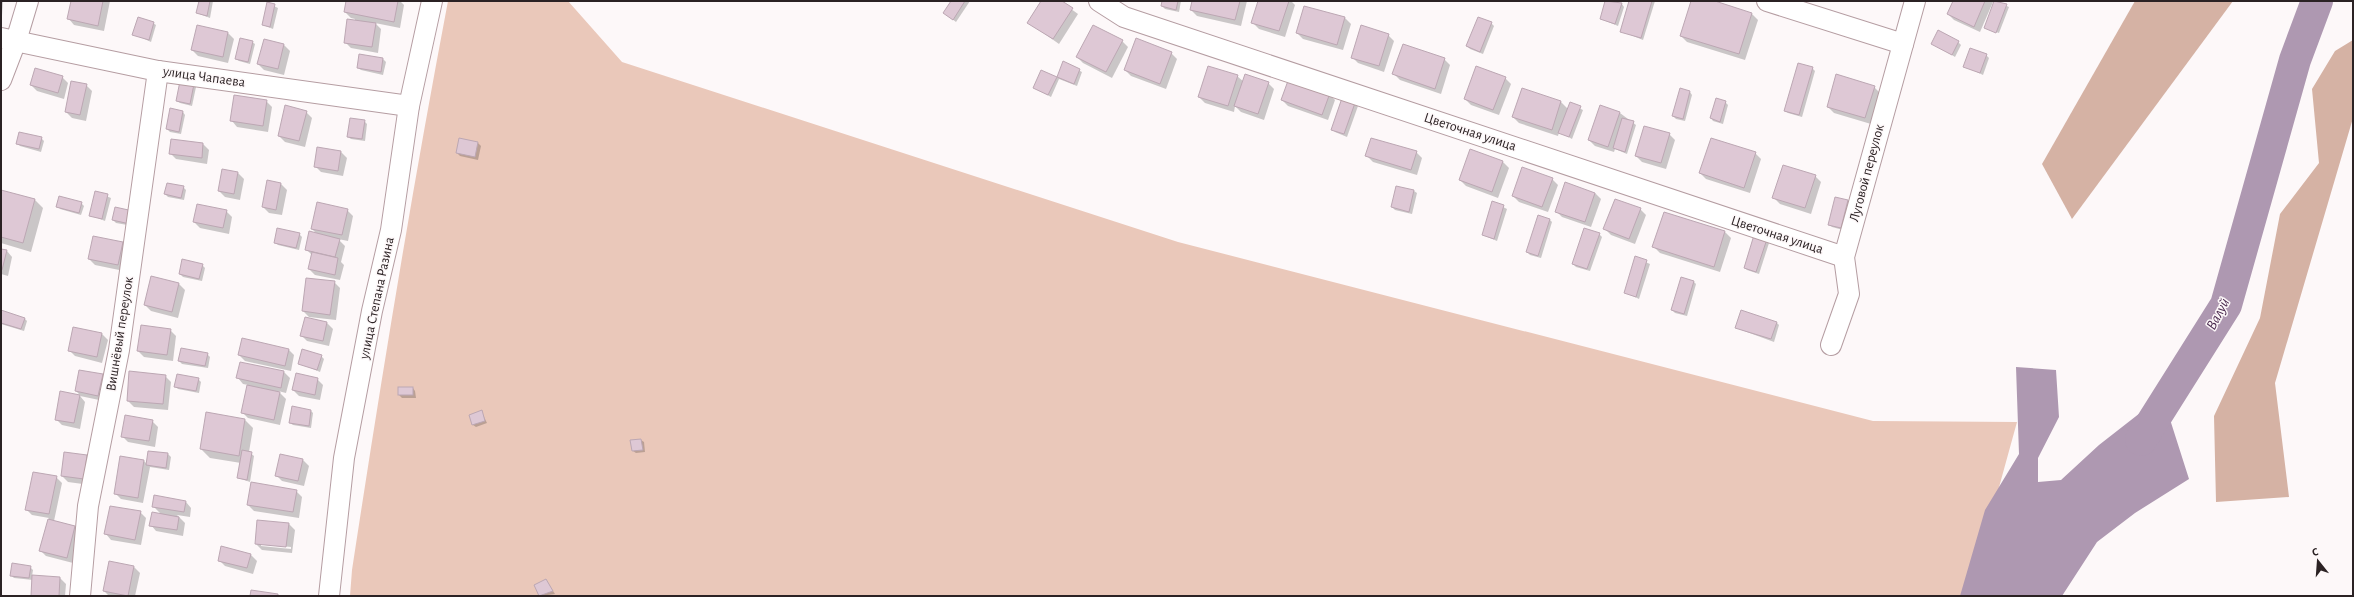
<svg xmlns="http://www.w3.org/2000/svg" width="2354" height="597" viewBox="0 0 2354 597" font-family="'Alegreya Sans',sans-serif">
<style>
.green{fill:#eac8ba}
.forest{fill:#d5b2a4}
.water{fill:#ae98b1}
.shadow{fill:#0003;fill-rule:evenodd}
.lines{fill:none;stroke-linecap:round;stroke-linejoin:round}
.river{stroke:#ae98b1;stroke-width:32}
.building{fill:#dec8d5;stroke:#bca7b3}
.minor-casing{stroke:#b59da2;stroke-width:22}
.minor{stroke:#fff;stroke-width:20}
.labels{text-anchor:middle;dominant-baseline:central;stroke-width:3;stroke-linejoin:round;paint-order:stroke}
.street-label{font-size:14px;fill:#2b2224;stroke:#fdf8f9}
.water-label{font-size:15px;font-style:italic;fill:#4d2c51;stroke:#fdf8f9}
</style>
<rect width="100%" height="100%" fill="#fdf8f9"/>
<!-- green -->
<path class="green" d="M448,1H568L622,62L1178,242L1873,421L2017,422L1969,596H350L352,570C381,380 412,190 448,1Z"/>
<!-- forest -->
<g class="forest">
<polygon points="2135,1 2233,1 2072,219 2042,164"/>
<polygon points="2353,40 2353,118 2275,383 2289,497 2216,502 2214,416 2260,318 2280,214 2319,163 2312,89 2335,51"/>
</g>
<!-- water -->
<polygon class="water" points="2016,367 2056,370 2059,417 2038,458 2038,482 2061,480 2099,445 2140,413 2160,388 2189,479 2135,513 2097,542 2062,596 1960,596 1985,510 2019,454"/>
<!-- shadow -->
<g class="shadow">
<polygon points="1,1 3,1 2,16 1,16"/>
<polygon points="72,1 110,1 104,31 74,25 69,19"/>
<polygon points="200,1 213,1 210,18 197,13"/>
<polygon points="347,1 400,1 404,5 400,28 375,23 381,29 378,53 351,48 345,42 355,19 351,18 345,12"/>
<polygon points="952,1 970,1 956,22 944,13"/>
<polygon points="1042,1 1060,1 1078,14 1059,44 1028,22"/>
<polygon points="1163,1 1181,1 1179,12 1165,9 1162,6"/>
<polygon points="1193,1 1247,1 1241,26 1197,16 1191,10"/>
<polygon points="1259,1 1291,1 1295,5 1285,37 1259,29 1253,23"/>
<polygon points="1607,1 1622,4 1624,7 1618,26 1601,19"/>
<polygon points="1630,1 1655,1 1643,40 1621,31"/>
<polygon points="1692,1 1711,1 1752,14 1758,20 1745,60 1687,42 1681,36"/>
<polygon points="1954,1 1993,2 1980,32 1954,20 1948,14"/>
<polygon points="1995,1 2009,7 1999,33 1985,28"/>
<polygon points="267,3 278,8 273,29 263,25"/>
<polygon points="1345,18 1351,24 1343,50 1303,39 1297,33"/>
<polygon points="153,23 156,25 151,42 134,34"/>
<polygon points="1491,23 1494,26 1483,54 1470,49 1467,46"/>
<polygon points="228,33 234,39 228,63 198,56 192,50"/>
<polygon points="1388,35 1394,41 1384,72 1358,63 1352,57"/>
<polygon points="1122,41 1128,47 1112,78 1083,63 1077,57"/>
<polygon points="252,42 255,44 250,64 239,61 236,59"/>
<polygon points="1958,42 1961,45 1955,57 1932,43"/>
<polygon points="284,45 290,51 284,75 264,70 258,64"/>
<polygon points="1171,53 1177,59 1166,89 1131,76 1125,70"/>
<polygon points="360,55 383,59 386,62 383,75 361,70 358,68"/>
<polygon points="1986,55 1989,58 1983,75 1964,66"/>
<polygon points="1444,59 1450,65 1441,94 1400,80 1394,74"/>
<polygon points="1064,63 1082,72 1077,86 1059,79 1051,97 1034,88 1042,71 1057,78"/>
<polygon points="1812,68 1815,71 1802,117 1788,113 1785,111"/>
<polygon points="1237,76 1244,82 1268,83 1274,89 1264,120 1241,112 1235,106 1234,112 1205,103 1199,97"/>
<polygon points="62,77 68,83 64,99 37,91 31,85"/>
<polygon points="1505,78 1511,84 1499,115 1471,105 1465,99"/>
<polygon points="86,85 92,91 86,121 72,118 66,112"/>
<polygon points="194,85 196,87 192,106 180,103 177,101"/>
<polygon points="1874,87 1880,93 1871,124 1834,113 1828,107"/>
<polygon points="1522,89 1561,102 1568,109 1571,104 1583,110 1572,139 1559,132 1558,136 1519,123 1513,117"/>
<polygon points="1690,92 1692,95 1685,121 1676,119 1673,116"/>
<polygon points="1329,94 1335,100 1328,120 1288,106 1282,100"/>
<polygon points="266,101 272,107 268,132 237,127 232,121"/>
<polygon points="1725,102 1728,105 1723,124 1713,121 1711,118"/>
<polygon points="1355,103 1358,106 1347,137 1335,132 1332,129"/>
<polygon points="1601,107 1620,113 1636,125 1627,154 1615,149 1614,152 1595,146 1589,140"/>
<polygon points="183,112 185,115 181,134 170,132 167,129"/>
<polygon points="306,112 312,118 305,147 285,142 279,136"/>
<polygon points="364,121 367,124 365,141 351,139 348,137"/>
<polygon points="1669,134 1675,140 1666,169 1642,162 1636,156"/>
<polygon points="41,138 44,141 41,152 20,146 17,143"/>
<polygon points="460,139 478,143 481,146 478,160 460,156 457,153"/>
<polygon points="203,144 209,150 207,164 176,159 170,153"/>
<polygon points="318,148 341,152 347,158 343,176 321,172 315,166"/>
<polygon points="1471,150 1503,162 1509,168 1498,198 1466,186 1460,180"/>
<polygon points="1416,152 1422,158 1417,175 1373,162 1367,156"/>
<polygon points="1755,153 1761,159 1750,193 1706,179 1700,173"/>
<polygon points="238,173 244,179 240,200 225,197 219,191"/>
<polygon points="1815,176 1821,182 1811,214 1780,204 1774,198"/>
<polygon points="1552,179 1558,185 1548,212 1519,202 1513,196"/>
<polygon points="268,181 281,184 287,190 282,215 269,213 263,207"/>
<polygon points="183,187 186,190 184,200 168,197 165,194"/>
<polygon points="1397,187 1414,191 1417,193 1412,214 1395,210 1392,207"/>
<polygon points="1,191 34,199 43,208 31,252 1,243"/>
<polygon points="96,192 111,198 105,221 90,215"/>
<polygon points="1595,193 1601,199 1591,227 1562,217 1556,211"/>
<polygon points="1847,201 1850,203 1843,230 1832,227 1829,224"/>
<polygon points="1493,202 1507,209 1497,241 1483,235"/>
<polygon points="81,203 84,206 81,215 60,209 58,206"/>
<polygon points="116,208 133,226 116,223 113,220"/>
<polygon points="1640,209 1646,215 1635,244 1611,235 1605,229"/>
<polygon points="347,210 353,216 348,241 338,239 345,246 341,262 344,265 340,280 315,275 309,269 312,255 306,249 318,235 312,229"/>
<polygon points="226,211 232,217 229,234 200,228 194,222"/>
<polygon points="1665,213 1725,232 1731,238 1720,272 1660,253 1654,247"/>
<polygon points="1550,220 1552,222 1541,258 1530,255 1527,252"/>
<polygon points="299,234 302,237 299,250 278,245 275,242"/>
<polygon points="1599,234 1602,237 1590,271 1576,267 1573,264"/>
<polygon points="1766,240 1769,243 1759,274 1747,270 1745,268"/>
<polygon points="123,243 128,248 124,271 95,265 89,259"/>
<polygon points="1,250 7,251 12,257 8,276 1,274"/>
<polygon points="1636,258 1650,264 1639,299 1625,292"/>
<polygon points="202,265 205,268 202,281 183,277 180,274"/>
<polygon points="334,282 340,288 336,320 309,317 303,311"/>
<polygon points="1694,282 1696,284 1687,316 1675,313 1672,310"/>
<polygon points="179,284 185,290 178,318 151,311 145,305"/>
<polygon points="1,311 25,319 27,321 24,331 1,324"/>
<polygon points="306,318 327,323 333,329 329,346 307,341 301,335"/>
<polygon points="1777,323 1779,325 1774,342 1736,328"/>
<polygon points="170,330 176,336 173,361 144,357 138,351"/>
<polygon points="102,334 108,340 102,363 75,356 69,350"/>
<polygon points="288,349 294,355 291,371 245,361 239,355"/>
<polygon points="207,354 210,357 208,368 182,364 179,361"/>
<polygon points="321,356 324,359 320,372 299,363"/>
<polygon points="241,363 284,372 290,378 286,393 278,391 286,399 280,425 248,418 242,412 248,385 243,384 238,378"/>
<polygon points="103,375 108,381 104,401 80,396 85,402 80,429 62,425 56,419 61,392 81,396 76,391"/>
<polygon points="165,376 171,382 168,410 134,407 128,401"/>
<polygon points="198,379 201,382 199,393 178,389 176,387"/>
<polygon points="317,379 323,385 320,400 299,396 293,390"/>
<polygon points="413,388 415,391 416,398 402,398 399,395"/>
<polygon points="311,411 313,413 311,428 293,425 290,423"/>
<polygon points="481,411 487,423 476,427 473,425"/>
<polygon points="245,420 253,428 249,452 254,456 250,482 238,478 241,463 210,458 201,449"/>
<polygon points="152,421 158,427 155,447 128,442 122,436"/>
<polygon points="641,440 644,442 645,452 636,453 633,451"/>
<polygon points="168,454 171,457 169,470 150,467 143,503 121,499 115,493 144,461 147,464"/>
<polygon points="86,456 92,462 90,485 68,482 62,476"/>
<polygon points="303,460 309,466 304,486 282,481 276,475"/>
<polygon points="56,477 62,483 54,521 75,526 81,532 73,563 46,556 40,550 49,518 32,515 26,509"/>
<polygon points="296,491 302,497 299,518 254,511 248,505"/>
<polygon points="186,502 191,508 190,517 177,515 185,523 183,536 156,531 151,525 161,514 153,506"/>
<polygon points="140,512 146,518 141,545 111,540 106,534"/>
<path d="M289,524L295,530L292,553L262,550L256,544ZM261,544L291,547V549L261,546Z"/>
<polygon points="222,547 251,555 257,561 253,574 225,566 219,560"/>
<polygon points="30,567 33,570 32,576 60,578 66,584 65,596 32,596 33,580 14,578 11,575"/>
<polygon points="134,567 140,573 135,596 109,596 104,591"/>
<polygon points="546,580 555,594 540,596 535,585"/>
</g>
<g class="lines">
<!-- river -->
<polyline class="river" points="2141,440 2226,305 2295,60 2317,1"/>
</g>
<!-- building -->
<g class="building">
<polygon points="71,1 103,1 98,26 67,19"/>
<polygon points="199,1 210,1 207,16 196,13"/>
<polygon points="346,1 398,1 394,22 344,12"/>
<polygon points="951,1 965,1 953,20 943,13"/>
<polygon points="1041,1 1062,1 1073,8 1053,39 1027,23"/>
<polygon points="1162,1 1178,1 1176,10 1161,6"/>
<polygon points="1192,1 1240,1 1235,20 1190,10"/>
<polygon points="1258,1 1289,1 1279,31 1251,23"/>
<polygon points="1605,1 1622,3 1615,24 1600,19"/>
<polygon points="1629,1 1652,1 1641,38 1620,32"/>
<polygon points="1691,1 1715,1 1752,13 1739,54 1680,36"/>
<polygon points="1953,1 1985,1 1974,27 1947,14"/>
<polygon points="1994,1 2007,4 1996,33 1984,28"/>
<polygon points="267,2 275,4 270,27 262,25"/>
<polygon points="1304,6 1345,17 1337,45 1296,33"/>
<polygon points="138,17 154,22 149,40 132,35"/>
<polygon points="1478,17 1492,22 1480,52 1466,46"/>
<polygon points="347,19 376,23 372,47 344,43"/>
<polygon points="197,25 228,32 223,57 191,50"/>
<polygon points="1093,25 1123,40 1106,72 1076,57"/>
<polygon points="1361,25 1389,34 1379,66 1351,58"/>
<polygon points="1938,30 1959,41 1952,55 1931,44"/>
<polygon points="240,38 253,41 248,62 235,59"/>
<polygon points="1136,38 1172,52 1160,84 1124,70"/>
<polygon points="264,39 284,44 278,69 257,64"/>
<polygon points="1403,44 1445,58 1435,89 1392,74"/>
<polygon points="1970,48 1987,54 1980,73 1963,67"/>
<polygon points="359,54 383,58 381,72 357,68"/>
<polygon points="1063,61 1080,69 1074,84 1057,77"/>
<polygon points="1798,63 1813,67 1799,115 1784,111"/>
<polygon points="1208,66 1238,75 1228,106 1198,97"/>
<polygon points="1476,66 1506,77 1493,110 1464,99"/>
<polygon points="35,68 63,76 58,93 30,85"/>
<polygon points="1041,70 1057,77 1048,95 1033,88"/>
<polygon points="1245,74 1269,82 1258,114 1234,106"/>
<polygon points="1836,74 1875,86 1865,118 1827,107"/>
<polygon points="1289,78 1330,93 1322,115 1281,100"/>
<polygon points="71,81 87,84 80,115 65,112"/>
<polygon points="180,81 194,84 190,104 176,101"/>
<polygon points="1522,88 1561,101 1552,130 1512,117"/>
<polygon points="1680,88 1690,91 1683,119 1672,116"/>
<polygon points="234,95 267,100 263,126 230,121"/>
<polygon points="1342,98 1355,103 1344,134 1331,130"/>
<polygon points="1716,98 1726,101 1720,122 1710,118"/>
<polygon points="1570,102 1581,106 1569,137 1558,133"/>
<polygon points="285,105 307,111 299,141 278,136"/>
<polygon points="1600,105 1620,112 1608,147 1588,140"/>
<polygon points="170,108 183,111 179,132 166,129"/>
<polygon points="350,118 365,120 362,139 347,137"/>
<polygon points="1622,118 1634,121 1625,152 1613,148"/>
<polygon points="1644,126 1670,133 1661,163 1635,156"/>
<polygon points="19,132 42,137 39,149 16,144"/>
<polygon points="459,138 478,142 475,157 456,153"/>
<polygon points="1371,138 1417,151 1411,170 1365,156"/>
<polygon points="1711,138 1756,152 1744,188 1699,173"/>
<polygon points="171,139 203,143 202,158 169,154"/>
<polygon points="317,147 341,151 338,171 314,167"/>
<polygon points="1470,149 1503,161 1492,192 1459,180"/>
<polygon points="1783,165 1816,175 1805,208 1772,198"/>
<polygon points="1522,167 1553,178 1542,207 1512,196"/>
<polygon points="222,169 238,172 234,194 218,191"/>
<polygon points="267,180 281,183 276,210 262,207"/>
<polygon points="1565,182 1595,193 1585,222 1555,212"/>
<polygon points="167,183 184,186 181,198 164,194"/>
<polygon points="1396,186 1414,190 1409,212 1391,207"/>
<polygon points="1,190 35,199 23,243 1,237"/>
<polygon points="95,191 108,194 102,219 89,216"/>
<polygon points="59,196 82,202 79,213 56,207"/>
<polygon points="1835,197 1848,200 1841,228 1828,225"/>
<polygon points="1615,199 1641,208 1629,239 1603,229"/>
<polygon points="1492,201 1504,205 1494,239 1482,235"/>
<polygon points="317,202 348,209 342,235 311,229"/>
<polygon points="197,204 227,210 223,228 193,222"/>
<polygon points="115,207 133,211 130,224 112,220"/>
<polygon points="1664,212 1725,231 1714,267 1652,247"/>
<polygon points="1538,215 1550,219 1538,256 1526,252"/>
<polygon points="277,228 300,233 296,248 274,243"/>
<polygon points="1584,228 1600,233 1587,269 1572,264"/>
<polygon points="309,231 340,239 335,257 305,250"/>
<polygon points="1754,235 1767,239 1756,272 1744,268"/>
<polygon points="93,236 123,242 118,265 88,259"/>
<polygon points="1,249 7,250 2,270 1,270"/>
<polygon points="312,252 338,258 335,275 308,269"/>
<polygon points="1635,256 1647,260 1636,297 1624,293"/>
<polygon points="182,259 203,264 199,279 179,274"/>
<polygon points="151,276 179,283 172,312 144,305"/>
<polygon points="1681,277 1694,281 1684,314 1671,310"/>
<polygon points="306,278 335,281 330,315 302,311"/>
<polygon points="1,310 25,318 21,329 1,323"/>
<polygon points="1741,310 1777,322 1771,339 1735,328"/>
<polygon points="305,317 327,322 323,341 300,336"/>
<polygon points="141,325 171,329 167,355 137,351"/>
<polygon points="73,327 102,333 97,357 68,351"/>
<polygon points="242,338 289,349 285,366 238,355"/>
<polygon points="181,348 208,353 205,366 178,361"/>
<polygon points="302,349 322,355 317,370 298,364"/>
<polygon points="240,362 284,371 281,388 236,378"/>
<polygon points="79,370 103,374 98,396 75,391"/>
<polygon points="129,371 166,375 163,404 127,401"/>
<polygon points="296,373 318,378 315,395 292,390"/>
<polygon points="177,374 199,378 196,391 174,387"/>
<polygon points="247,385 280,392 274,420 241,413"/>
<rect x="398" y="387" width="15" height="8"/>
<polygon points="60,391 80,395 74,423 55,420"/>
<polygon points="292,406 311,410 309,426 289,423"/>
<polygon points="482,410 485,421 472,425 469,415"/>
<polygon points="206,412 245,419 239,456 200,449"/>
<polygon points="125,415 153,420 149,441 121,437"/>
<polygon points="641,439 643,450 632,451 630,440"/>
<polygon points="242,450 252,452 247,480 237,478"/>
<polygon points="148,451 168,453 166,468 146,465"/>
<polygon points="64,452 87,455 84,479 61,476"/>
<polygon points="280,454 303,459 298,481 275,476"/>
<polygon points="120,456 144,460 138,498 114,494"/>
<polygon points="33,472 57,476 49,514 25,510"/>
<polygon points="251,482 297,490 293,512 247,505"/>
<polygon points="154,495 186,501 184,512 152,507"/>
<polygon points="110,506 141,511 135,540 104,534"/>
<polygon points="152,512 179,517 177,530 149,526"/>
<polygon points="48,519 75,526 67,558 39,551"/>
<polygon points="257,520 289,523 286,547 255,544"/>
<polygon points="221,546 251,554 247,568 218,561"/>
<polygon points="109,561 134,566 128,596 103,591"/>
<polygon points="12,563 31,566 29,578 10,576"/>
<polygon points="32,575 60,577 59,596 31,596"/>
<polygon points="546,579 553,591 539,596 534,585"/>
<polygon points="251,590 278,594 278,596 250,596"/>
</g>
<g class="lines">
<defs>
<g id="minor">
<polyline points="1099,1 1124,17 1844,257"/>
<polyline points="1767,1 1903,44"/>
<polyline points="1,38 158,71 409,106"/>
<polyline points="1,80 16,41 28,1"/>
<polyline points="1831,345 1849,294 1844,257 1915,1"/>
<polyline points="80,596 88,506 119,350 158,71"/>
<polyline points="329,596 344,458 372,311 391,230 409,106 432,1"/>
</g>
</defs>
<!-- minor casing -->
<use href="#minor" class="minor-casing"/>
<!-- minor -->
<use href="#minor" class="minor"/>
</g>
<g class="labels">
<!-- street labels -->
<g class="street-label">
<text transform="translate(204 77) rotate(8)">улица Чапаева</text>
<text transform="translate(1470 132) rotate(18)">Цветочная улица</text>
<text transform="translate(1867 173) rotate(-75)">Луговой переулок</text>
<text transform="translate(1777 235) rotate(18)">Цветочная улица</text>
<text transform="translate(377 298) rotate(-78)">улица Степана Разина</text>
<text transform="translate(120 334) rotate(-81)">Вишнёвый переулок</text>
</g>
<!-- water labels -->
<g class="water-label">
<text transform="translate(2218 314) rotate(-62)">Валуй</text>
</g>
</g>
<!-- border -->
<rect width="2354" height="597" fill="none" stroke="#2b2224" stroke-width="4"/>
<!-- north arrow -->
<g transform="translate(2318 561) rotate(343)" stroke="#fdf8f9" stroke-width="3" paint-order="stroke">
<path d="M0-3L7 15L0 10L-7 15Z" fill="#2b2224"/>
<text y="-6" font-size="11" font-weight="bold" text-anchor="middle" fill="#2b2224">С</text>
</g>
</svg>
